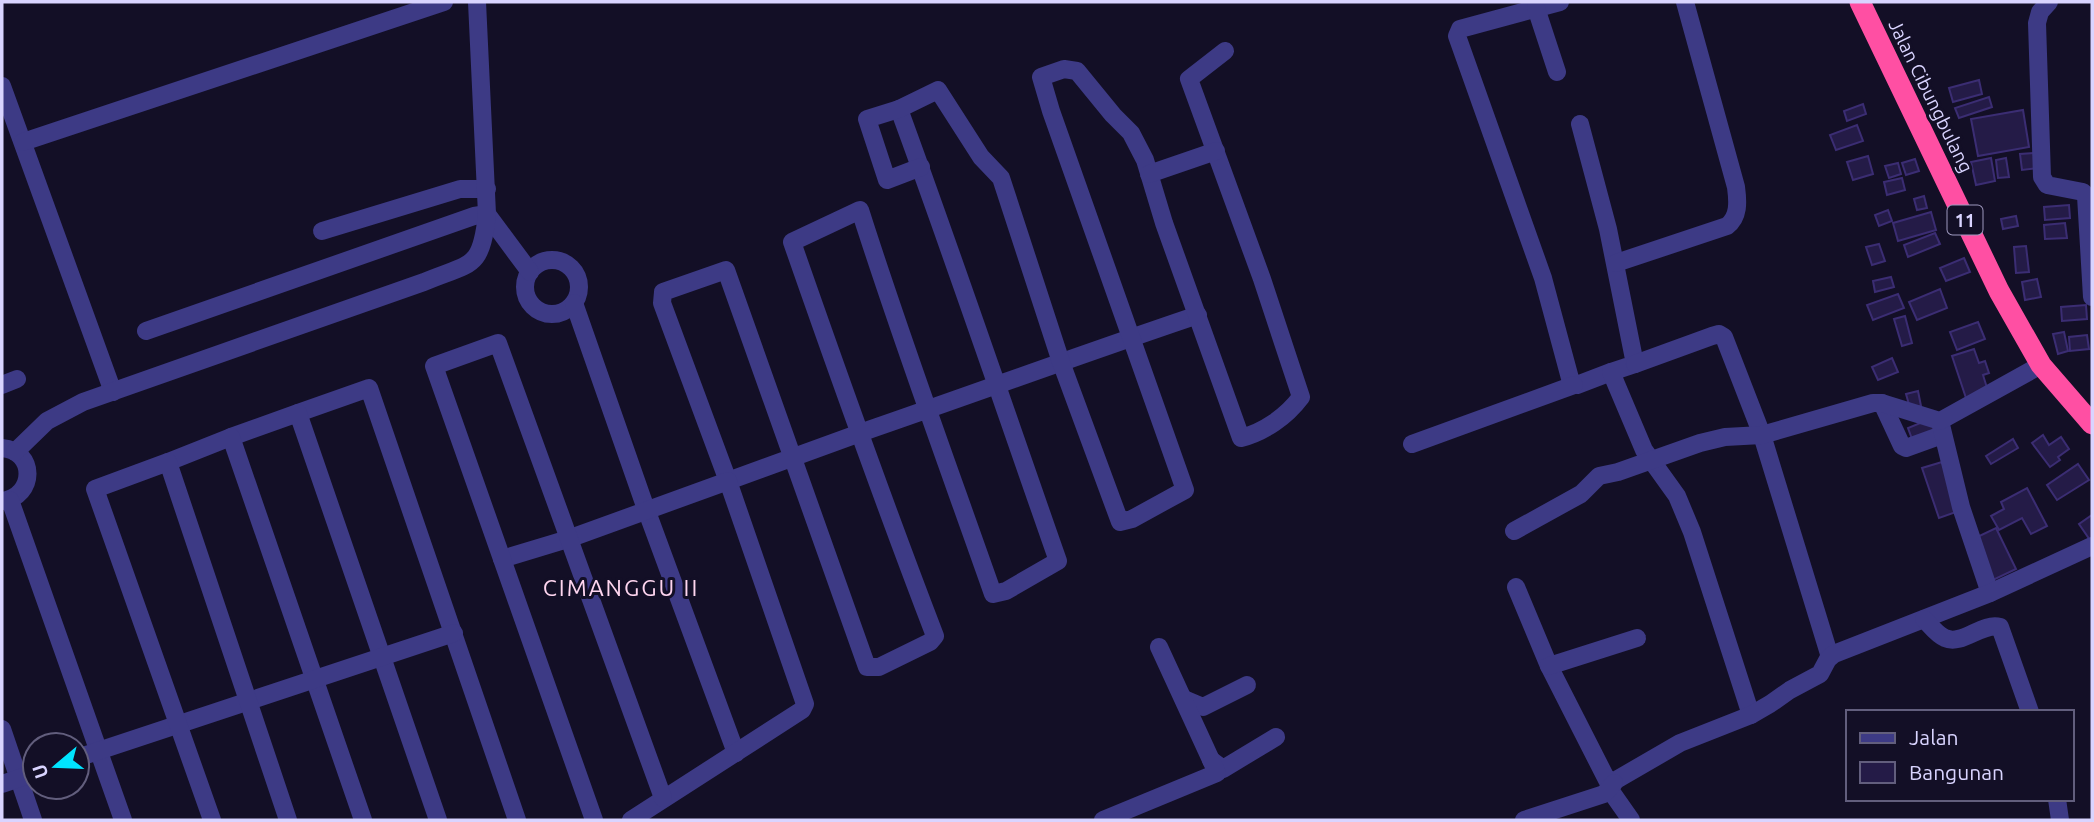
<svg xmlns="http://www.w3.org/2000/svg" width="2094" height="822" viewBox="0 0 2094 822" font-family="Ubuntu,sans-serif">
<style>
.building{fill:#241b47;stroke:#3b2d73;stroke-width:2}
.lines{fill:none;stroke-linecap:round;stroke-linejoin:round}
.minor{stroke:#3d3a85;stroke-width:18}
.highway{stroke:#ff4fa3;stroke-width:21}
.labels{text-anchor:middle;dominant-baseline:central;stroke-width:6;stroke-linejoin:round;paint-order:stroke}
.shield{fill:#130f26;stroke:#9e99be;stroke-width:2}
.shield-label{font-size:18px;font-weight:bold;fill:#d9d4ff}
.street-label{font-size:19px;fill:#d9d4ff;stroke:#130f26}
.quarter-label{font-size:23px;letter-spacing:2px;fill:#ffd6f0;stroke:#130f26}
</style>
<rect width="100%" height="100%" fill="#130f26"/>
<!-- building -->
<g class="building">
<polygon points="1979,80 1982,94 1953,102 1949,88"/>
<polygon points="1989,97 1992,107 1959,118 1955,108"/>
<polygon points="1863,104 1866,114 1847,121 1844,111"/>
<polygon points="2023,110 2029,147 1978,156 1971,119"/>
<polygon points="1857,125 1863,141 1836,150 1830,135"/>
<polygon points="2035,153 2037,168 2022,170 2020,154"/>
<polygon points="1868,156 1873,174 1853,180 1847,162"/>
<polygon points="1991,158 1995,181 1976,185 1971,162"/>
<polygon points="2006,158 2009,177 1998,178 1996,160"/>
<polygon points="1915,159 1919,171 1906,175 1902,163"/>
<polygon points="1898,163 1901,174 1889,178 1885,166"/>
<polygon points="1902,178 1905,190 1887,195 1884,182"/>
<polygon points="1924,196 1927,208 1917,210 1914,199"/>
<polygon points="2069,205 2070,218 2045,220 2044,207"/>
<polygon points="1888,210 1892,221 1879,226 1875,215"/>
<polygon points="1931,212 1936,230 1898,241 1893,223"/>
<polygon points="2016,216 2018,226 2003,229 2001,219"/>
<polygon points="2065,223 2067,238 2045,239 2044,225"/>
<polygon points="1935,233 1940,244 1908,257 1904,245"/>
<polygon points="1879,244 1885,261 1872,265 1866,247"/>
<polygon points="2026,246 2029,272 2016,273 2014,247"/>
<polygon points="1964,258 1970,272 1946,281 1940,268"/>
<polygon points="1891,277 1894,287 1875,292 1873,281"/>
<polygon points="2037,279 2041,297 2025,300 2022,282"/>
<polygon points="1940,289 1947,308 1917,320 1909,302"/>
<polygon points="1898,294 1904,308 1873,320 1867,305"/>
<polygon points="2086,305 2087,319 2062,321 2061,307"/>
<polygon points="1905,316 1912,343 1902,346 1894,319"/>
<polygon points="1978,322 1985,339 1957,350 1950,332"/>
<polygon points="2064,332 2068,351 2058,354 2053,334"/>
<polygon points="2087,335 2089,349 2070,351 2069,337"/>
<polygon points="1974,349 1979,363 1985,361 1989,373 1983,375 1988,391 1966,398 1952,356"/>
<polygon points="1892,358 1898,372 1878,380 1872,367"/>
<polygon points="1918,391 1921,406 1910,408 1906,394"/>
<polygon points="1930,419 1934,430 1912,439 1908,428"/>
<polygon points="2043,435 2049,445 2061,437 2069,449 2058,457 2060,460 2050,467 2032,443"/>
<polygon points="2013,439 2018,448 1991,464 1986,456"/>
<polygon points="1942,462 1959,511 1939,518 1922,468"/>
<polygon points="2078,464 2089,480 2057,500 2047,485"/>
<polygon points="2027,488 2047,526 2031,534 2022,518 1999,530 1991,516 2004,509 2001,502"/>
<polygon points="2092,515 2092,543 2079,524"/>
<polygon points="1996,528 2016,569 1993,580 1973,539"/>
</g>
<g class="lines">
<!-- minor -->
<g class="minor">
<polyline points="1560,2 1460,29 1457,36 1543,278 1571,382 1577,385 1611,372"/>
<polyline points="2049,2 2040,12 2037,23 2042,177 2047,185 2083,192 2086,196 2092,297"/>
<polyline points="1536,8 1557,72"/>
<polyline points="2,86 113,392"/>
<path d="M899,109C954,259 1005,410 1058,561L1006,591L993,594C948,466 901,339 860,210L792,242C838,374 885,506 935,636L930,642L879,667H867L726,270L663,292L662,303L728,481L860,433C973,394 1085,353 1198,315"/>
<polyline points="1580,124 1608,229 1635,364 1611,372 1644,450 1677,496 1692,532 1751,715"/>
<polyline points="23,142 444,2"/>
<path d="M921,167L887,180L867,119L899,109L938,90L981,157L1001,178L1061,362L1120,522L1132,519L1185,490L1051,111L1041,77L1064,69L1077,71L1113,115L1131,133L1145,160L1164,223L1241,438C1264,432 1286,417 1301,397L1262,279L1189,79L1225,51"/>
<polyline points="1149,174 1216,151"/>
<polyline points="322,231 460,189 487,189"/>
<circle cx="552" cy="287" r="27"/>
<path d="M1616,263L1727,226C1739,217 1738,202 1736,187L1685,2"/>
<polyline points="574,303 646,509 736,753"/>
<polyline points="146,331 474,216 487,214 530,272"/>
<polyline points="1635,364 1712,336 1719,334 1724,337 1762,435 1830,657"/>
<polyline points="2,385 17,379"/>
<polyline points="1882,403 1902,446 1906,448 1942,435"/>
<polyline points="298,413 369,388 517,820"/>
<polyline points="1940,421 1961,507 1990,593"/>
<polyline points="231,437 298,413 438,820"/>
<polyline points="1412,444 1574,385"/>
<path d="M2,448C36,451 36,496 2,501"/>
<path d="M15,452L47,421L83,402L424,282C472,262 481,270 487,214L477,2"/>
<polyline points="168,462 231,437 363,820"/>
<polyline points="10,500 123,820"/>
<polyline points="1514,531 1581,494 1599,476 1618,472 1700,443 1725,437 1762,435 1873,403 1882,403 1940,421 2041,365"/>
<polyline points="502,559 568,539 728,481 805,704 802,710 631,820"/>
<polyline points="1516,587 1549,666 1607,780 1611,783 1680,743 1751,715 1770,704 1790,690 1820,674 1828,659 1834,654 1990,593 2092,546"/>
<path d="M1924,619C1930,625 1937,635 1945,638C1962,646 1982,622 2000,627L2030,712"/>
<polyline points="1549,666 1637,638"/>
<polyline points="1184,699 1203,707 1247,685"/>
<polyline points="2,729 33,820"/>
<polyline points="77,758 454,633"/>
<polyline points="1211,760 1223,769 1276,737"/>
<polyline points="2,784 35,773"/>
<polyline points="1610,790 1631,820"/>
<polyline points="2057,799 2060,820"/>
<polyline points="212,820 95,489 168,462 288,820"/>
<polyline points="594,820 434,366 498,343 663,798"/>
<polyline points="1103,820 1217,773 1159,647"/>
<polyline points="1524,820 1604,794 1614,783"/>
</g>
<!-- highway -->
<polyline class="highway" points="1860,2 1999,291 2041,365 2092,424"/>
</g>
<g class="labels">
<!-- shield labels -->
<rect class="shield" x="1947.5" y="205.5" width="35" height="29" rx="5"/>
<g class="shield-label">
<text x="1965" y="220">11</text>
</g>
<!-- street labels -->
<g class="street-label">
<text transform="translate(1931 96) rotate(64)">Jalan Cibungbulang</text>
</g>
<!-- quarter labels -->
<g class="quarter-label">
<text x="621" y="587">CIMANGGU II</text>
</g>
</g>
<!-- border -->
<rect width="2094" height="822" fill="none" stroke="#d9d4ff" stroke-width="7"/>
<!-- legend -->
<rect x="1846" y="710" width="228" height="91" fill="#130f26" stroke="#625e7d" stroke-width="2"/>
<rect x="1860" y="733" width="35" height="10" fill="#3d3a85" stroke="#625e7d" stroke-width="2"/>
<text x="1909" y="745" font-size="21" fill="#d9d4ff">Jalan</text>
<rect x="1860" y="762" width="35" height="21" fill="#241b47" stroke="#625e7d" stroke-width="2"/>
<text x="1909" y="780" font-size="21" fill="#d9d4ff">Bangunan</text>
<!-- north arrow -->
<g transform="translate(56 766) rotate(251)"><circle r="33" fill="#130f26" stroke="#625e7d" stroke-width="2"/>
<path d="M0-5L12 26L0 18L-12 26Z" fill="#00e5ff"/>
<text y="-10" font-size="19" font-weight="bold" text-anchor="middle" fill="#d9d4ff">U</text>
</g>
</svg>
